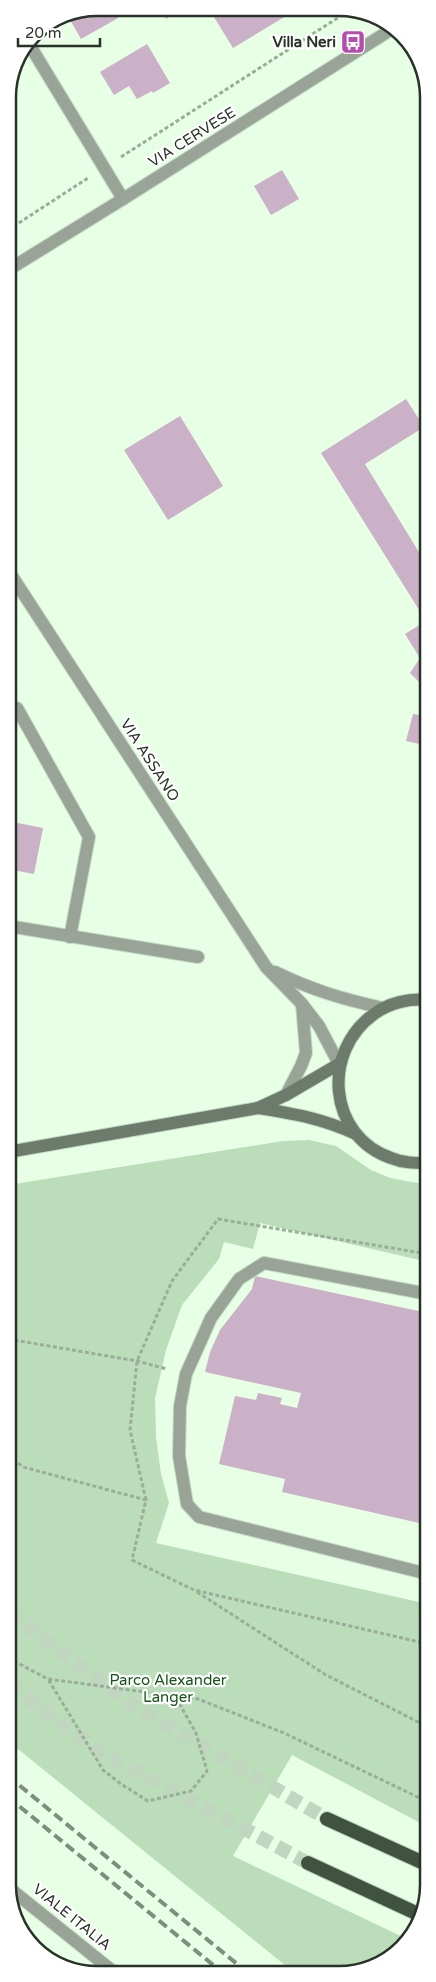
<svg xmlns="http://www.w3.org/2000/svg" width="436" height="1982" viewBox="0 0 436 1982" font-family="'Varela Round',sans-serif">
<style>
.green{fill:#bbddba}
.building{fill:#cab1c7}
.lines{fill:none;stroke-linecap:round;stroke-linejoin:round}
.trunk-tunnel{stroke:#c0d6bf;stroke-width:14;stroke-dasharray:14 7;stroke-linecap:butt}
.service-casing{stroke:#c4dac3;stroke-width:14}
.minor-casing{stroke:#c4dac3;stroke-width:14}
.tertiary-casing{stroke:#c4dac3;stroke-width:14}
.secondary-casing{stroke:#c4dac3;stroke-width:14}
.trunk-casing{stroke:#c4dac3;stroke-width:16}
.path{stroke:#9aad99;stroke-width:3;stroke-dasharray:4 2.5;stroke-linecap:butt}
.service{stroke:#99a398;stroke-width:12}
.minor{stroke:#99a398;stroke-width:12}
.tertiary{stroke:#99a398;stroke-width:12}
.secondary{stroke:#6c7b6c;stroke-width:12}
.trunk{stroke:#405340;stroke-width:14}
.rail{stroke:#7e8e7d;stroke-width:4;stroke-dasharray:10 5;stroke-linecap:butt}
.labels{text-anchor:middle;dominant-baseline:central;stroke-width:4.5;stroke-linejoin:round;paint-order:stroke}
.poi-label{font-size:15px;font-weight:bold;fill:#293228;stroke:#fff;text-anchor:end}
.street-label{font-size:15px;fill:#293228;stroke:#fff}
.park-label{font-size:15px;fill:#15551b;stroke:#fff}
.rim{fill:none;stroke:#293228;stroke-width:2.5}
</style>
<rect width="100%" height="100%" fill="#e6ffe5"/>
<!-- green -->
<polygon class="green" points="309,1140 336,1146 371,1170 390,1178 428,1185 428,1262 260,1223 253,1249 224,1242 219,1259 182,1305 166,1350 155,1398 156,1437 161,1474 169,1503 156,1543 428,1604 428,1827 292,1755 233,1856 407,1939 402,1948 350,1974 296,1974 8,1741 8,1185 283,1141"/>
<!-- building -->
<g class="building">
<polygon points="97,8 112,8 118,18 81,39 69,18 71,16 69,13"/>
<polygon points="160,8 184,8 166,19"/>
<polygon points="209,9 251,9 296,10 233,48"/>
<polygon points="147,44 170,83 153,93 152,91 137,99 129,86 114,95 100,72"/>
<polygon points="282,170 299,199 271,215 254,186"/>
<polygon points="406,399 424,427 365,464 428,567 428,691 410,673 420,658 405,634 426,621 321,453"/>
<polygon points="180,416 223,486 168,520 124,450"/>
<polygon points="413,714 428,716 428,746 406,741"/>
<polygon points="8,821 43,828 34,874 8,869"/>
<polygon points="255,1276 428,1313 428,1525 282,1492 285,1479 219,1464 235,1396 256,1400 258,1393 282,1398 280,1404 297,1408 301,1393 205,1372 210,1352 220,1330 252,1289"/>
<polygon points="25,1932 45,1948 42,1951 30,1944"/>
</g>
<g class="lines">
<!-- trunk-tunnel -->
<g class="trunk-tunnel">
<polyline points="8,1612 132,1705 327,1819"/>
<polyline points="8,1684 101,1752 308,1863"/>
</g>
<defs>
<polyline id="service" points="428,1294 264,1263 239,1279 211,1318 186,1374 180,1406 179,1456 187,1504 199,1517 428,1574"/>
<g id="minor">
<polyline points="29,44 123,199"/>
<polyline points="8,706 17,708 89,837 70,937"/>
<polyline points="8,926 198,957"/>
<polyline points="286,1095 301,1066 306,1053 302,1004"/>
<polyline points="8,1887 115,1973"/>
</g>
<g id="tertiary">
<polyline points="8,270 123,199 392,29"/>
<polyline points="8,570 266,967 302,1004 319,1026 339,1064"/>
<path d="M275,972C312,990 342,999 383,1008"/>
</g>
<g id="secondary">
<path d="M428,1000C409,998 389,1003 374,1014C321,1052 328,1136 391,1158C403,1163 415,1163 428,1163"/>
<path d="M258,1108C295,1114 321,1118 356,1134"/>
<polyline points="8,1152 258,1108 286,1095 339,1064"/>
</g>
<g id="trunk">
<polyline points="327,1819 428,1865"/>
<polyline points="308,1863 418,1914"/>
</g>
</defs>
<!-- service casing -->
<use href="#service" class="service-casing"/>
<!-- minor casing -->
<use href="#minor" class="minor-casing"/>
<!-- tertiary casing -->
<use href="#tertiary" class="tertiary-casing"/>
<!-- secondary casing -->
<use href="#secondary" class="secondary-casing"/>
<!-- trunk casing -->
<use href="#trunk" class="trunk-casing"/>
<!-- path -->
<g class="path">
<polyline points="121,157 350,10"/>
<polyline points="8,230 88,178"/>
<polyline points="8,1339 137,1361 167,1369"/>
<polyline points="8,1455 23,1467 146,1500 132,1560 194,1590 428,1644"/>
<polyline points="146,1500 130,1430 137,1361 172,1281 218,1219 428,1254"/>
<polyline points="197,1592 326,1675 428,1727"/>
<polyline points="8,1658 48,1679 175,1696 196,1733 207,1771 191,1791 148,1801 121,1784 103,1770 48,1679"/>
<polyline points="176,1696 198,1699 284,1733 428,1802"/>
</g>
<!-- service -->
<use href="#service" class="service"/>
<!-- minor -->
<use href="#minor" class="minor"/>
<!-- tertiary -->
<use href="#tertiary" class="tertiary"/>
<!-- secondary -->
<use href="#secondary" class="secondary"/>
<!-- trunk -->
<use href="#trunk" class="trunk"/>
<!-- rail -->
<g class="rail">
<polyline points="8,1776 248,1973"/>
<polyline points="8,1797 223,1973"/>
</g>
</g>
<!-- icons -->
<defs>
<symbol id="bus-square" viewBox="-11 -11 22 22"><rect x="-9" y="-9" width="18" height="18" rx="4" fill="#b54cae" stroke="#fff"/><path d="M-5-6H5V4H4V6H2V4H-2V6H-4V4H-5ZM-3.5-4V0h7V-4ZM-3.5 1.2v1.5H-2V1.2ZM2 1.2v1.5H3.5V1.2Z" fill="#fff"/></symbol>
</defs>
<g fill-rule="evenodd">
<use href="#bus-square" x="339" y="28" width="28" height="28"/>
</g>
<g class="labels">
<!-- poi labels -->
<g class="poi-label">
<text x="336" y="42">Villa Neri</text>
</g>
<!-- street labels -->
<g class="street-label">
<text transform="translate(192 137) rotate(-32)">VIA CERVESE</text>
<text transform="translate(150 760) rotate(57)">VIA ASSANO</text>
<text transform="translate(72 1917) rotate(39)">VIALE ITALIA</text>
</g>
<!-- park labels -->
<g class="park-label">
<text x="168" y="1680">Parco Alexander<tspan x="168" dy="17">Langer</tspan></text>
</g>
</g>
<!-- crop -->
<path d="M0 0H436V1982H0ZM97 16H339A81 81 0 0 1 420 97V1885A81 81 0 0 1 339 1966H97A81 81 0 0 1 16 1885V97A81 81 0 0 1 97 16Z" fill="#fff" fill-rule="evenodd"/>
<path class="rim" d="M97 16H339A81 81 0 0 1 420 97V1885A81 81 0 0 1 339 1966H97A81 81 0 0 1 16 1885V97A81 81 0 0 1 97 16Z"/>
<!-- scale -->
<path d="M18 38v8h82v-8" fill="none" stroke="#293228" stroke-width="2.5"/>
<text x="25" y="38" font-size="15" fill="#293228" stroke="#ffffff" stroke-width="4" paint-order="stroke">20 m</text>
</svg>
